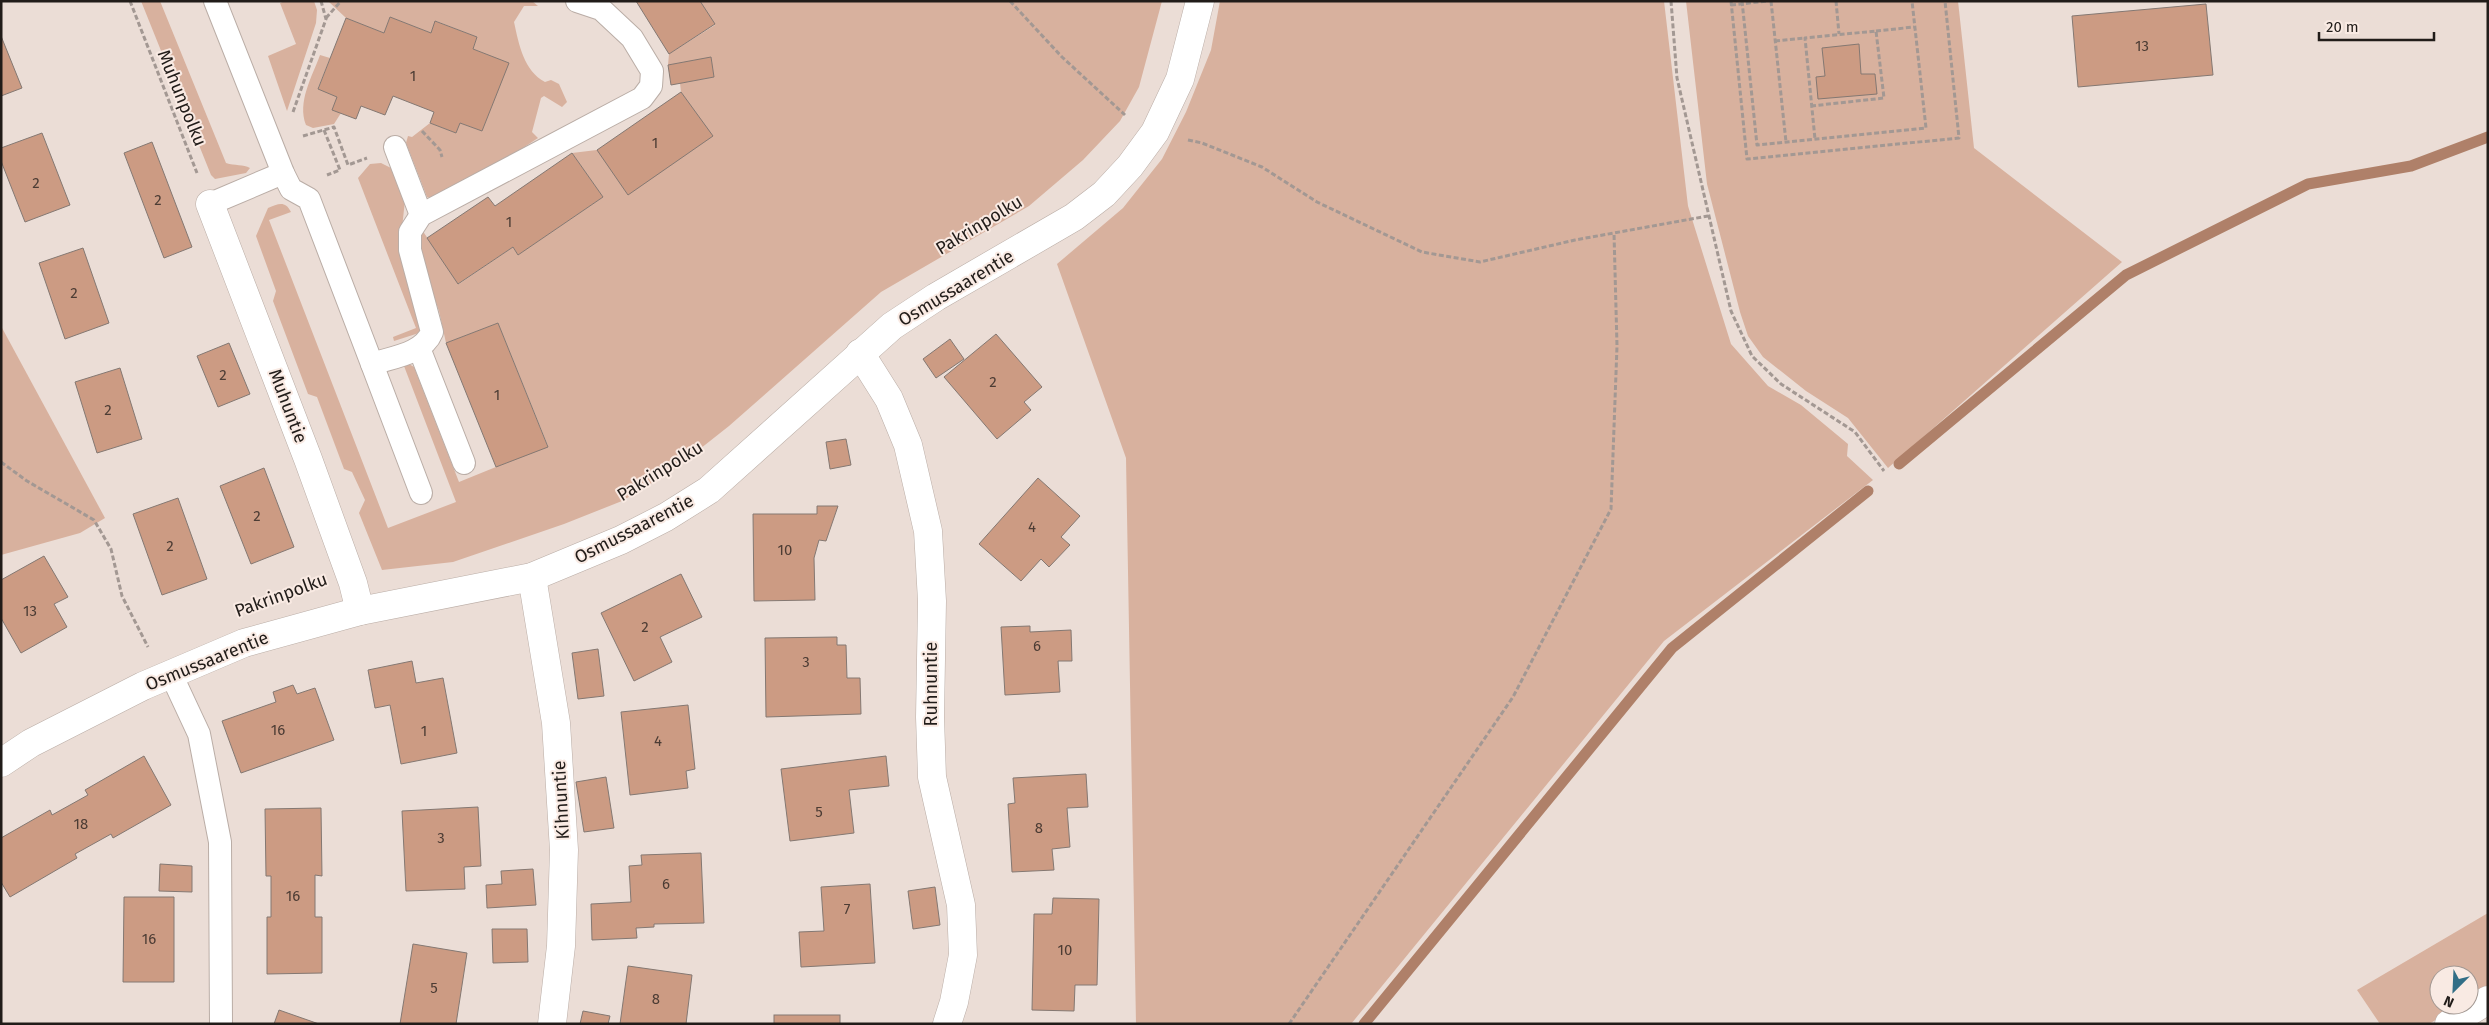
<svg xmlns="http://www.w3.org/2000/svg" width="2489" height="1025" viewBox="0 0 2489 1025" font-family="'Fira Sans',sans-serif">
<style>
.green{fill:#d8b19e}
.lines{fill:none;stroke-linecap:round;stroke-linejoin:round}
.stream{stroke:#af8069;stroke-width:11}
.building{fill:#cc9b83;stroke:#847872}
.service-casing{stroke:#baada6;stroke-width:24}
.minor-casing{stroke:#baada6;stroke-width:29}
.path{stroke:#a39893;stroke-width:3;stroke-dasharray:5 2.5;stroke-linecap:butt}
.service{stroke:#fff;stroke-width:22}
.minor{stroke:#fff;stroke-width:28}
.labels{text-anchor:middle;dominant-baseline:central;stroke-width:4;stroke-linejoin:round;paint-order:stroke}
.number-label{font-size:15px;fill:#4c3c34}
.street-label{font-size:18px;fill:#211c19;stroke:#f9eae3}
</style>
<rect width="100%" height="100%" fill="#ebddd6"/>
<!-- green -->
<g class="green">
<path d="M141,1H160L226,163C235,166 243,164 250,168L246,173L215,179L211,175Z"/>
<polygon points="285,1 314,1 317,10 316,23 287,111 268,56 296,44 280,3"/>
<path d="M328,1H532L538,6H524L514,22C519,45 524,71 545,82L551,80L559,84L567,102L562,107L544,96L541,98L532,132L538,138L454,193L432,199L427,197L406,143L408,136L412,137L430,123L456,133L460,123L482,131L508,63L473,49L477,37L436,21L431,33L390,17L384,33L346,18Z"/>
<path d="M700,1H1162L1139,87L1120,121L1083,160L1029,206L881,292L729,426L672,471L622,501L564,524L453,562L382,570L359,513L365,500L352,472L344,469L317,397L308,394L273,301L276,291L256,236L268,208C278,204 285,200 291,212L269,220L388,528L456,502L404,366L409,364L414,367L459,482L548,446L498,323L446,343L439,311L415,245L422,230L459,284L513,247L518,255L603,197L572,153L712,136L681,92L680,83L714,77L711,58L668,65L669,54L715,25Z"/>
<polygon points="1220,1 1664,1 1688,206 1731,344 1768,386 1801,405 1848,444 1847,456 1873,480 1664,641 1351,1024 1136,1024 1126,458 1057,264 1123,208 1162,159 1186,112 1211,50"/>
<polygon points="1686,1 1958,1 1974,148 2122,262 1888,468 1848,418 1806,391 1763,357 1748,336 1740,312 1707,184"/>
<path d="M320,55L330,58L318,88L337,97L341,113L334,124L313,128L306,125C297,102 312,77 320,55Z"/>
<polygon points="381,163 391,168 405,200 400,247 422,327 419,333 394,341 393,337 416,328 358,178 370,164"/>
<polygon points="1,326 105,518 80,533 1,555"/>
<polygon points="2488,913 2488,988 2469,999 2469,975 2439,975 2439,1005 2460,1005 2429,1024 2380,1024 2357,990"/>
</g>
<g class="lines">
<!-- stream -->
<g class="stream">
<polyline points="1899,464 2126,275 2308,184 2411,166 2488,137"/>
<polyline points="1364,1024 1672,648 1868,491"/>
</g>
</g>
<!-- building -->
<g class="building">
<polygon points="636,1 700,1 715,24 669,54"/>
<polygon points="2206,4 2213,75 2078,87 2072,16"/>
<polygon points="390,17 431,33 435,21 477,37 473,49 509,63 482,131 460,123 456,133 430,123 434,112 393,96 385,115 361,106 356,119 332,110 337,97 318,89 346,18 384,33"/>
<polygon points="1,36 22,88 1,96"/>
<polygon points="1859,44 1861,74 1875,74 1877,94 1818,99 1816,77 1825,76 1822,48"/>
<polygon points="711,57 714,77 671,85 668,65"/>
<polygon points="681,92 713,136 628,195 597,150"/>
<polygon points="42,133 70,205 25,222 1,161 1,148"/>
<polygon points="152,142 192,247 164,258 124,153"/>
<polygon points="572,153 603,197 518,255 513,247 458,284 427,238 488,197 495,206"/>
<polygon points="83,248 109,323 65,339 39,263"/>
<polygon points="498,323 548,447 496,467 446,343"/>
<polygon points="996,334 1042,387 1024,402 1031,410 997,439 944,377"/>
<polygon points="950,339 964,359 936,378 923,359"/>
<polygon points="229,343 250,394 218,407 197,356"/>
<polygon points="120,368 142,439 97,453 75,382"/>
<polygon points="846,439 851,465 830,469 826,442"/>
<polygon points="264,468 294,547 251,564 220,486"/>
<polygon points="1038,478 1080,516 1061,537 1070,545 1049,567 1041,559 1021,581 979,544"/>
<polygon points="178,498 207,579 162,595 133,514"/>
<polygon points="817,506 838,506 826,541 819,540 814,558 815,600 754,601 753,514 817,514"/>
<polygon points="44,556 68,597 54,604 67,627 21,653 1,618 1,580"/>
<polygon points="681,574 702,617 660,637 672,662 634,681 601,613"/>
<polygon points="1030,626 1030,632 1071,630 1072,661 1058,661 1060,692 1005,695 1001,627"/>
<polygon points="837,637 837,645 846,645 847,678 860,678 861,714 766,717 765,638"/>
<polygon points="598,649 604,696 578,699 572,653"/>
<polygon points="412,661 416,683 443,678 457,753 401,764 390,705 375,708 368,670"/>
<polygon points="293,685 297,694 315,688 334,740 241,773 222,721 276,702 273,692"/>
<polygon points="688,705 695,769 686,771 688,788 630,795 621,712"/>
<polygon points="144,756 171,805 113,838 111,834 75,854 77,858 10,897 1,882 1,838 50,810 52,815 88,795 85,790"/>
<polygon points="886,756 889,786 849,790 854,833 790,841 781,769"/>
<polygon points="1086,774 1088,807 1067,808 1070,847 1052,849 1054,870 1012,872 1008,804 1015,803 1013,778"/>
<polygon points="606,777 614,828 584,832 576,782"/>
<polygon points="478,807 481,866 464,867 465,889 406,891 402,811"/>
<polygon points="321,808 322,876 315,875 315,917 322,917 322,973 267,974 267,917 271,917 271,876 266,876 265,809"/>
<polygon points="701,853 704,923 654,924 654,927 636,928 637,938 592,940 591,904 631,902 629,866 642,865 641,855"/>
<polygon points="160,864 192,866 192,892 159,891"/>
<polygon points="533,869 536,905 487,908 486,885 502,884 501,871"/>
<polygon points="870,884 875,963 801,967 799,932 824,931 821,887"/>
<polygon points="935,887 940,925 913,929 908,891"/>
<polygon points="124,897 174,897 174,982 123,982"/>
<polygon points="1053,898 1099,899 1097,985 1075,985 1074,1011 1032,1010 1034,914 1052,914"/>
<polygon points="492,929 527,929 528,962 493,963"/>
<polygon points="413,944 467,953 456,1024 400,1024"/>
<polygon points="628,966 692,975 686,1024 620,1024"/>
<polygon points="279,1010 319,1024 274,1024"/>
<polygon points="583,1011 610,1016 608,1024 580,1024"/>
<rect x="774" y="1015" width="66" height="9"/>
</g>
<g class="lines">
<defs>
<g id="service">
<path d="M215,1L283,173L291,189L309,199L372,364C393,357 423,354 432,332L410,250V232L421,215L642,98L651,86L652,71L632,38L601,9L577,1"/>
<polyline points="395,147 421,215"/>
<polyline points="210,204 283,173"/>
<polyline points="419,348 464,463"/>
<polyline points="372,364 421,493"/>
<polyline points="171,674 199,734 220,842 221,1024"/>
</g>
<g id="minor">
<polyline points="210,204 308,459 353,583 360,611"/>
<polyline points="860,353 889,399 908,445 928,531 932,601 930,717 932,777 961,905 963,955 954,1002 947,1024"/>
<polyline points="532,577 556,723 564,850 561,946 552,1024"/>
<polyline points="1,763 31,743 143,686 244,643 360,611 532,577 621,540 666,517 709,490 892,326 936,297 1074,217 1104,194 1130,166 1155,132 1180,79 1200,1"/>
<polyline points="2449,1024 2488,1000"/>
</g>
</defs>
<!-- service casing -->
<use href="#service" class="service-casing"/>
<!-- minor casing -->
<use href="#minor" class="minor-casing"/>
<!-- path -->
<g class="path">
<polyline points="130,1 197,173"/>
<polyline points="1010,1 1062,57 1125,115"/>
<polyline points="1671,1 1677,78 1731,311 1752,356 1781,384 1855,432 1884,471"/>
<polyline points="1731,1 1747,159 1959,138 1945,1"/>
<polyline points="1742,1 1757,145 1926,128 1912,1"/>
<polyline points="1771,1 1786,142"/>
<polyline points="1836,1 1839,34"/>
<polyline points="1731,5 1768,1"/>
<polyline points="326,18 341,1"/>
<polyline points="1876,31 1914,27"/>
<polyline points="1775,41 1805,38"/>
<polyline points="1811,106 1884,98 1876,31 1805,38 1815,139"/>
<polyline points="293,112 326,19 321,1"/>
<polyline points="324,130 340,170 327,175"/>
<polyline points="422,131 440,150 442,157"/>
<polyline points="303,136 334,127 348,165 367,158"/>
<polyline points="1188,140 1202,143 1262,167 1317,202 1422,252 1480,262 1575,240 1708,216"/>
<polyline points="1,462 27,481 94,520 111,549 122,596 148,647"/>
<polyline points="1289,1024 1513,697 1611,509 1617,346 1614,233"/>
</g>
<!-- service -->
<use href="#service" class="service"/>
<!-- minor -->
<use href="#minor" class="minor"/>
</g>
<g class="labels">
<!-- number labels -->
<g class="number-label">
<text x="2142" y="46">13</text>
<text x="413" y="76">1</text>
<text x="655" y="143">1</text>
<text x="36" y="183">2</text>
<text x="158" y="200">2</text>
<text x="509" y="222">1</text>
<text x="74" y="293">2</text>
<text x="223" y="375">2</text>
<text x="993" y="382">2</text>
<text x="497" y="395">1</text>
<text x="108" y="410">2</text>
<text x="257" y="516">2</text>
<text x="1032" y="527">4</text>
<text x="170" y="546">2</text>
<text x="785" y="550">10</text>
<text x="30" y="611">13</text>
<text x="645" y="627">2</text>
<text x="1037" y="646">6</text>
<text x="806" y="662">3</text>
<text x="278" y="730">16</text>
<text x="424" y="731">1</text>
<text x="658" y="741">4</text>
<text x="819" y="812">5</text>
<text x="81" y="824">18</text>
<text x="1039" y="828">8</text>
<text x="441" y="838">3</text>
<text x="666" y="884">6</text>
<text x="293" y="896">16</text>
<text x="847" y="909">7</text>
<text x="149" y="939">16</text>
<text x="1065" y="950">10</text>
<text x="434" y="988">5</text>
<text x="656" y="999">8</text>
</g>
<!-- street labels -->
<g class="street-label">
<text transform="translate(182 98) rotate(68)">Muhunpolku</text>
<text transform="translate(979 225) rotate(-31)">Pakrinpolku</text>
<text transform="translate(956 288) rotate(-31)">Osmussaarentie</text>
<text transform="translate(288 406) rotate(69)">Muhuntie</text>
<text transform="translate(660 471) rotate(-32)">Pakrinpolku</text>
<text transform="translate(634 529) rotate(-27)">Osmussaarentie</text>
<text transform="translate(281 595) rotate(-20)">Pakrinpolku</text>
<text transform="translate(207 661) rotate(-22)">Osmussaarentie</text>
<text transform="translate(931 684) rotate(-90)">Ruhnuntie</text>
<text transform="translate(561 800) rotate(-93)">Kihnuntie</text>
</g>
</g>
<!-- border -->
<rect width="2489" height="1025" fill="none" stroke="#211c19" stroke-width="5"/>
<!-- north arrow -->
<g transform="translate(2454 990) rotate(204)"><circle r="24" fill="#f9eae3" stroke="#a39892"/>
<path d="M0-4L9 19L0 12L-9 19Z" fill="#326e86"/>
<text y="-8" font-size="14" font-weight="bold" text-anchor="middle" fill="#211c19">N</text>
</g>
<!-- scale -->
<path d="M2319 32v8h115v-8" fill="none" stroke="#211c19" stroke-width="2.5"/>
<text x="2326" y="32" font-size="15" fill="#211c19" stroke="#f9eae3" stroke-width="4" paint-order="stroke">20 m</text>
</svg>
